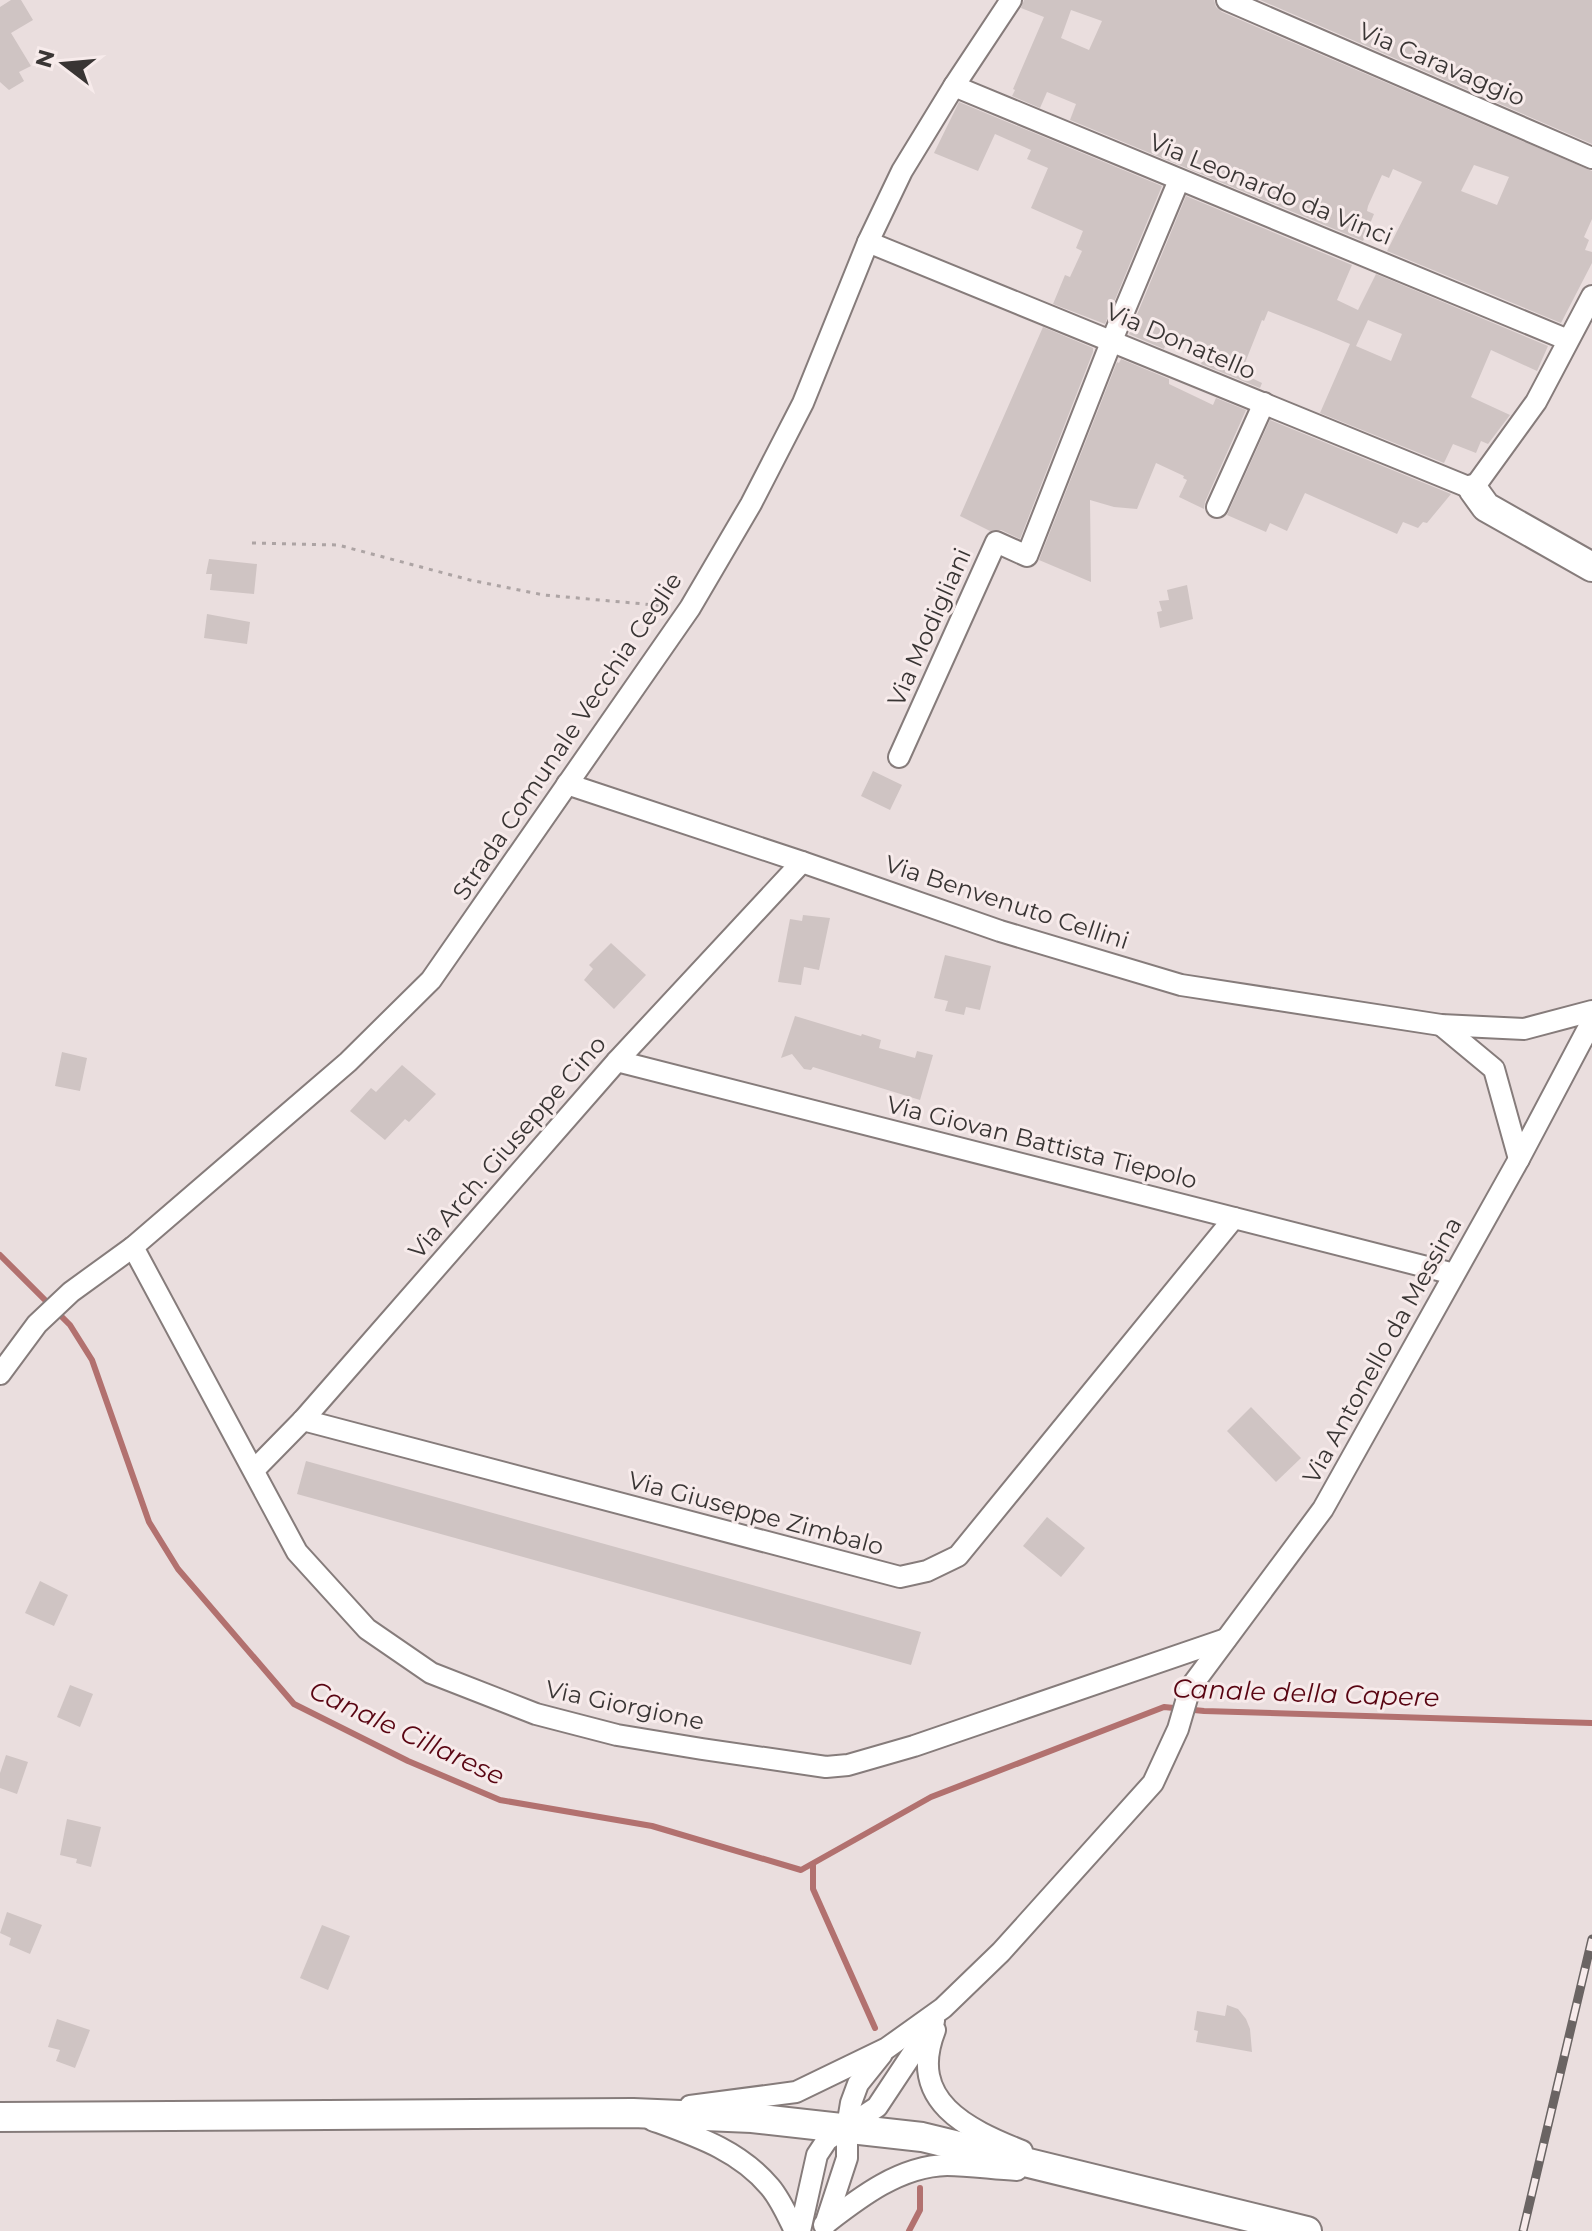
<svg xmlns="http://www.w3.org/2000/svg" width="1592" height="2231" viewBox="0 0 1592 2231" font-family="Montserrat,sans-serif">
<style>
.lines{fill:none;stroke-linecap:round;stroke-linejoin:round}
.stream{stroke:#b2716f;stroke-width:6}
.building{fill:#cfc4c3;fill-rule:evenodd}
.street-casing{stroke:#867c7b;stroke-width:24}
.secondary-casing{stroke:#867c7b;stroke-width:32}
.path{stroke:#ada4a4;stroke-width:3;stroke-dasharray:4 6;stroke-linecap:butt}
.street{stroke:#fff;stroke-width:20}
.secondary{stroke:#fff;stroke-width:28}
.rail-casing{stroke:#6a6463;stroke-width:9}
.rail{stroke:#f7ebeb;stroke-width:6;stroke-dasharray:18;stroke-linecap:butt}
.labels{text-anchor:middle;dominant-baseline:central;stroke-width:6;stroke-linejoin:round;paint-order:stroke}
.street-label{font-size:24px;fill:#393534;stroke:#f7ebeb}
.water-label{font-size:26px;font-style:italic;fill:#590512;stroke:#f7ebeb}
</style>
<rect width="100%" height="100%" fill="#eadede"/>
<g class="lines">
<!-- stream -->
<g class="stream">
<polyline points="0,1255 70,1325 92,1360 149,1522 178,1569 294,1704 408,1761 500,1800 652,1826 801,1870 931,1797 1164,1707 1204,1711 1592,1723"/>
<polyline points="813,1864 813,1889 875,2028"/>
<polyline points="909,2231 920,2210 920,2188"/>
</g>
</g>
<!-- building -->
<g class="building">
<polygon points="11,0 21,0 33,20 11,33 31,66 19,72 24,81 9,90 0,82 0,7"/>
<path d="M1024,0H1214L1216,7L1222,12L1592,171V219L1584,237L1589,240L1585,250L1592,252V263L1561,323L1387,251L1422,182L1393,169L1389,178L1382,175L1368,206L1367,211L1374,214L1363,241L1070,120L1076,104L1047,92L1040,108L1012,96L1015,90L1013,89L1044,17L1021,8ZM1071,10L1102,21L1089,50L1061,38ZM1474,165L1509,177L1497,205L1461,191Z"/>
<polygon points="1260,0 1592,0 1592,144"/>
<polygon points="959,102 1162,186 1105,324 1053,304 1065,275 1070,277 1082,251 1076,248 1083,231 1031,208 1048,168 1027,159 1031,150 995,134 978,171 934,153"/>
<path d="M1186,196L1352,265L1337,300L1358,310L1376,274L1548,346L1537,371L1491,350L1471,397L1510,415L1488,444L1481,441L1476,453L1453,444L1444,463L1320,413L1350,344L1319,331L1268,311L1264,321L1262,320L1241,373L1262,383L1260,388L1201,364L1207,350L1169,336L1164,349L1131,335L1129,334ZM1368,320L1402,334L1391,361L1356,346Z"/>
<polygon points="1043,327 1093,348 1093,352 1020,539 1001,530 990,531 960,516"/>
<polygon points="1121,359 1169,379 1169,384 1213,405 1216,398 1246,410 1205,502 1204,509 1179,497 1187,480 1183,478 1184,476 1156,463 1137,509 1114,507 1090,500 1091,582 1039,560 1117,362 1119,363"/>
<polygon points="1270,420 1451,494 1427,523 1423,522 1418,528 1403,522 1397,534 1305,493 1287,531 1270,523 1266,532 1227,515"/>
<polygon points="209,559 257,564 254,594 210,590 212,574 206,574"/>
<polygon points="1187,585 1193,619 1160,628 1157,612 1162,611 1159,601 1169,600 1167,590"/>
<polygon points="207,614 250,622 247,644 204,638"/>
<polygon points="873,771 902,785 890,810 861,796"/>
<polygon points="803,915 830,918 819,970 804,967 801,985 778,982 790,919 802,921"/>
<polygon points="611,943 646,975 614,1009 584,980 593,969 589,965"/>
<polygon points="945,955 991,966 980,1010 966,1007 964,1015 945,1011 948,1001 934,998"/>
<polygon points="795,1016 861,1036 862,1034 881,1040 879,1048 915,1058 917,1051 933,1055 920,1100 813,1067 811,1070 804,1069 792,1054 781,1058"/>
<polygon points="62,1052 87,1058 80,1091 55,1086"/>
<polygon points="402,1065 436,1094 409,1122 405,1119 385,1140 350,1111 371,1088 376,1092"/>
<polygon points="1251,1407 1301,1458 1276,1482 1227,1431"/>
<polygon points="306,1461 921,1632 911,1665 297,1494"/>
<polygon points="1047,1517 1085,1548 1061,1577 1023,1546"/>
<polygon points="40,1581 68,1595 54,1626 25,1613"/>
<polygon points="70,1685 93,1694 80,1727 57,1717"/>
<polygon points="6,1755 28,1762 17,1794 0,1788 0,1773"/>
<polygon points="67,1819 101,1827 91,1867 76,1863 77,1859 60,1855"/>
<polygon points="7,1912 42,1925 30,1954 9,1945 11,1938 0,1933"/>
<polygon points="322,1925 350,1936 328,1990 300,1978"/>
<polygon points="1227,2005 1238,2009 1246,2019 1250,2029 1252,2052 1196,2042 1198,2031 1194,2030 1197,2011 1225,2016"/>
<polygon points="57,2019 90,2030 75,2068 56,2061 60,2050 48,2047"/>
</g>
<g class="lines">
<defs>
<g id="street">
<polyline points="1227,0 1592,158"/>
<polyline points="954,86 1568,340"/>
<polyline points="868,242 1473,489 1536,402 1592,296"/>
<polyline points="1217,507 1264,403"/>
<polyline points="899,757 996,542 1027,556 1112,340 1179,180"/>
<polyline points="567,784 802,862 1000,931 1181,985 1441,1025 1524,1029 1592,1011"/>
<polyline points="1441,1025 1494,1069 1519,1159"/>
<polyline points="617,1061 1454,1274"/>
<polyline points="133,1247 297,1552 367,1629 431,1673 536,1714 617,1735 702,1749 826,1767 848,1765 914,1746 1226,1639"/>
<polyline points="0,1374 37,1324 71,1292 133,1247 348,1062 431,980 690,608 751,504 803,403 868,242 902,171 954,86 1011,0"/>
<polyline points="303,1420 900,1577 927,1571 958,1556 1234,1218"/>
<polyline points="254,1470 303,1420 617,1061 802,862"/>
<path d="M935,2030C907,2101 967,2129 1022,2151"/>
<polyline points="690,2106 796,2092 887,2048 943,2008 1001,1952 1153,1783 1178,1729 1190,1688 1323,1509 1519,1159 1592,1021"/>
<path d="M652,2120C696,2136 739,2150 770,2187C781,2200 788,2217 795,2231"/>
<path d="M824,2225C860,2197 900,2166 947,2165C970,2165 994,2169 1017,2170"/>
<polyline points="825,2225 847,2158 847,2127 851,2103 858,2084 882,2054"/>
<polyline points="800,2231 817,2155 827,2140 877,2107 934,2021"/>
</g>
<g id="secondary">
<polyline points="1473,489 1486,507 1592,567"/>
<polyline points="0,2117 633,2113 752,2118 922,2137 1307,2231"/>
</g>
</defs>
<!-- street casing -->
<use href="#street" class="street-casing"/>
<!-- secondary casing -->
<use href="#secondary" class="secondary-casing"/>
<!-- path -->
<polyline class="path" points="252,543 338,545 470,580 544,595 666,606"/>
<!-- street -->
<use href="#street" class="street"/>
<!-- secondary -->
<use href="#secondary" class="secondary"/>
<defs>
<polyline id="rail" points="1523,2231 1592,1939"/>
</defs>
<!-- rail casing -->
<use href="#rail" class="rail-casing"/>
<!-- rail -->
<use href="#rail" class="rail"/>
</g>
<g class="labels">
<!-- street labels -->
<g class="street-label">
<text transform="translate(1442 64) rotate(23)">Via Caravaggio</text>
<text transform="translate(1271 189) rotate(22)">Via Leonardo da Vinci</text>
<text transform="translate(1181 341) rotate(23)">Via Donatello</text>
<text transform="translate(929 627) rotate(-66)">Via Modigliani</text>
<text transform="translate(567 736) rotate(-56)">Strada Comunale Vecchia Ceglie</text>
<text transform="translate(1007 902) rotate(18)">Via Benvenuto Cellini</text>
<text transform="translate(1042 1142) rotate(14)">Via Giovan Battista Tiepolo</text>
<text transform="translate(507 1147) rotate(-49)">Via Arch. Giuseppe Cino</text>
<text transform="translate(1382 1350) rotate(-61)">Via Antonello da Messina</text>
<text transform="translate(756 1513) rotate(15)">Via Giuseppe Zimbalo</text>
<text transform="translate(625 1705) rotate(12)">Via Giorgione</text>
</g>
<!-- water labels -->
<g class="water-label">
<text transform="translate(1306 1693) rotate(2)">Canale della Capere</text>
<text transform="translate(407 1733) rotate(25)">Canale Cillarese</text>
</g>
</g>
<!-- north arrow -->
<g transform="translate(64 64) rotate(286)" stroke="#f7ebeb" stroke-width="6" paint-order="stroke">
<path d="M0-6L14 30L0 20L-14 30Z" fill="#393534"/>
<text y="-12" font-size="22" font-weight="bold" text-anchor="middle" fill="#393534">N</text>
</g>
</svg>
